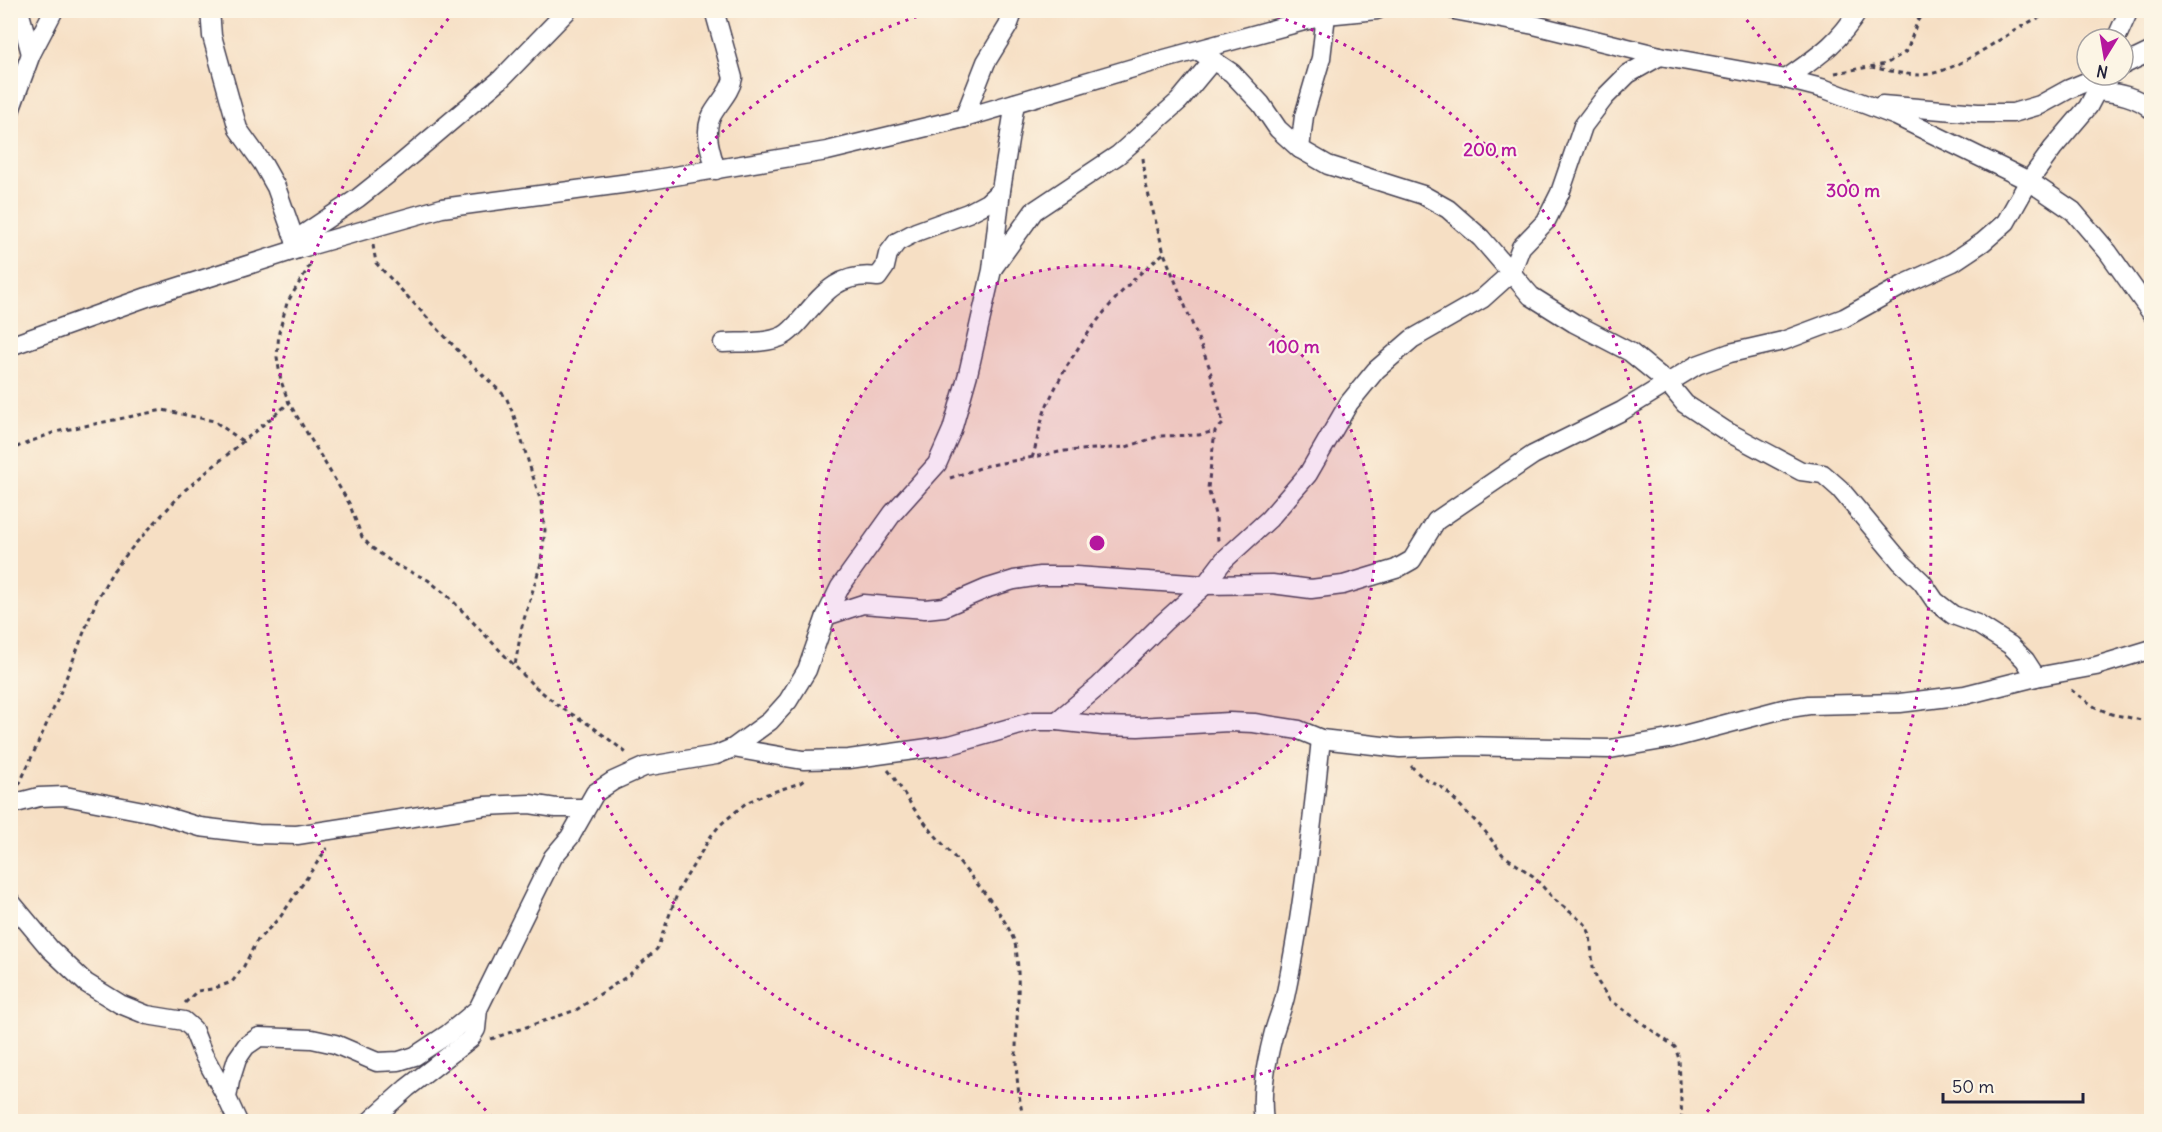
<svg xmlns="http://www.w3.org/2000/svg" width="2162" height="1132" viewBox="0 0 2162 1132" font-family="Delius,sans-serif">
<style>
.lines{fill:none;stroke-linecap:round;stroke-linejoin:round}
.minor-casing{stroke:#423e50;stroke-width:21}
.path{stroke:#423e50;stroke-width:3;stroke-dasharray:4.5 4.5;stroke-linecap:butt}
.minor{stroke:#fff;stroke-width:18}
.ring{fill:none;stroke:#b5179e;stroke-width:3;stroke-dasharray:3 6}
.centre{fill:#b5179e;stroke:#fcf5e5;stroke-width:3}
.ring-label{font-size:18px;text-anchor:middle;font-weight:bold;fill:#b5179e;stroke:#fcf5e5;stroke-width:4.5;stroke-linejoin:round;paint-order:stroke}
</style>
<rect width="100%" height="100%" fill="#fcf5e5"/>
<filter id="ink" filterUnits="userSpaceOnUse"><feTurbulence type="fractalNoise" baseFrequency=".0167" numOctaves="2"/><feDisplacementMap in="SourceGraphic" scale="12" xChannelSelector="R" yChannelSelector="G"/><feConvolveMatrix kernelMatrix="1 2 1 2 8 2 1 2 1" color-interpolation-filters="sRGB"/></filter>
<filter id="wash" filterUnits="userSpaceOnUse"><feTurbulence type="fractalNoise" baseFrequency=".008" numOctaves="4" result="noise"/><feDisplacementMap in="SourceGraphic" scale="24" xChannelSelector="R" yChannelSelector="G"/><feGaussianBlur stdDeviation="1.35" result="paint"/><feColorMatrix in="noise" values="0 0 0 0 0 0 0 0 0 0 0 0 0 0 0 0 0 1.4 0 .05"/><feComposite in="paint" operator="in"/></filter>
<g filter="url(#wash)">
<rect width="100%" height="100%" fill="#f6dfc4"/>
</g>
<g filter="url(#ink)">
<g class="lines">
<defs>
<g id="minor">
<polyline points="19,10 31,54"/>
<polyline points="210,10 212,36 238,129 263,164 276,187 298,249"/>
<path d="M714,10L733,78C730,93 719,102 712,115C703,132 711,152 716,170"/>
<polyline points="1454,10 1534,25 1660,56 1786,79 1825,89 1896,116 2029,181 2073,211 2108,252 2152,314"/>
<polyline points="2116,39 2129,10"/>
<polyline points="1199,51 1232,73 1261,104 1278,129 1300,149 1328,165 1423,195 1448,209 1481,238 1531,296 1574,323 1630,352 1667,382 1685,404 1726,431 1801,471 1823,474 1840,489 1901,562 1922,582 1935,601 1953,615 1977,624 2010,645 2025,660 2036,677"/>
<polyline points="2123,65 2152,51"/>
<path d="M1786,79C1818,56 1837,45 1859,10"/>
<path d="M2098,91C2117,93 2137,96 2152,110"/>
<polyline points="1882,105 1978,113 2013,113 2040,105 2069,89 2103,75"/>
<polyline points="10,111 31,54 54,10"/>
<polyline points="964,118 986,62 1008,26 1014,10"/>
<polyline points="1300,149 1304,116 1321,58 1326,15"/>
<polyline points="295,240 358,198 397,167 501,79 568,10"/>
<polyline points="993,268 1034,211 1118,155 1179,101 1213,60"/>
<path d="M723,343C741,342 766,344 783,336C791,332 798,323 804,316C825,291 841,272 878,277L885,267L888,254L897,242L916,232L968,213L987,203L1001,190"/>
<polyline points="10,346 147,297 298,249 442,208 644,181 827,151 964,118 1150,63 1326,15 1377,10"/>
<polyline points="826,616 863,604 925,609 944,607 988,588 1014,580 1040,576 1076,576 1205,585 1272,584 1311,589 1343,585 1396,569 1412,560 1436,521 1533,455 1622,411 1697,365 1730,353 1783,341 1844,318 1907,283 1953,262 1983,242 2006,222 2029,181 2053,148 2088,107 2105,75"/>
<polyline points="1057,721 1099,686 1164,622 1205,585 1224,560 1269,519 1308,474 1349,403 1376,370 1412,339 1482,299 1511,273 1521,247 1546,221 1560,193 1583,126 1605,97 1628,74 1660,56"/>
<polyline points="733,748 803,760 849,759 950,745 1034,721 1057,721 1103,726 1138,727 1229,722 1254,723 1299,730 1321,739 1400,748 1459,746 1610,749 1669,739 1783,709 1809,705 1900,703 1965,695 2036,677 2096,666 2152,649"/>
<polyline points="10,807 12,804 39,797 65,796 154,813 200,827 258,834 297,835 485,806 530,804 556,808 585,808"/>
<polyline points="10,901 50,949 86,983 120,1004 147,1015 184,1021 193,1029 203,1054 227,1098"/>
<polyline points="238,1122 227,1098 230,1081 237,1059 246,1046 259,1037 312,1039 335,1044 377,1062 399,1061 415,1056 448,1034 478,1009 553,857 570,837 595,793 613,781 644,767 716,755 733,748 770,721 788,701 807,670 826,616 840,587 893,513 937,464 952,430 968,374 992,270 1001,190 1015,103"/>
<polyline points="369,1122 407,1088 470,1039 476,1029 478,1009"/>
<path d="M1264,1122C1260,1093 1266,1064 1273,1036C1276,1023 1282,1010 1285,997C1303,912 1312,825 1321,739"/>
</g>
</defs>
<!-- minor casing -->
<use href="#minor" class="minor-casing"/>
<!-- path -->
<g class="path">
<path d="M1871,67C1887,70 1905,75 1921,75C1961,73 2008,29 2045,15C2058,10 2072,14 2086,10"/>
<polyline points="1835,73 1886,64 1907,51 1917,22 1924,10"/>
<polyline points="1143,158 1146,185 1164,253 1209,366 1223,424 1215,431 1208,488 1216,518 1218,541"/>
<polyline points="373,245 376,263 466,359 506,397 514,416 541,502 545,530 541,563 522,626 515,665"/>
<polyline points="310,265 287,303 279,332 277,357 281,381 289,403 349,503 362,537 371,547 396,565 428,580 449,597 532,684 560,707 593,727 629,755"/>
<polyline points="10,454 17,447 55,432 163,410 214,421 244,442"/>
<path d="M1032,458C1038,441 1040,422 1047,405C1074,346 1113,293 1164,253"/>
<polyline points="950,478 986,466 1065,451 1126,447 1160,436 1199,435 1215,431"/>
<polyline points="2071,690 2095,707 2111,714 2152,722"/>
<polyline points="1411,766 1422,777 1443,788 1484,830 1503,855 1533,876 1554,899 1585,924 1590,934 1593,967 1598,982 1609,999 1675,1047 1679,1059 1682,1122"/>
<path d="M888,770C901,786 909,804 922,819C946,851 1009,911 1016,948C1021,983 1016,1018 1016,1053C1016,1076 1019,1099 1024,1122"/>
<polyline points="19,785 57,701 97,599 113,571 136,543 185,490 289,403"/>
<polyline points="185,1003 197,991 212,989 232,982 244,966 256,942 281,916 327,848"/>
<polyline points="491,1039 576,1010 629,975 657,949 679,889 711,836 720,825 746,803 761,796 800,783 807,778"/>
</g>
<!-- minor -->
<use href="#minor" class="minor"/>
</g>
</g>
<!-- distance rings -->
<circle cx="1097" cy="543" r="278" fill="#b5179e" fill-opacity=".12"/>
<g class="ring">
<circle cx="1097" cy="543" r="278"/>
<path d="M1260 11A556 556 0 1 1 934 11"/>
<path d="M492 1117A834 834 0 0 1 453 13M1741 13A834 834 0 0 1 1702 1117"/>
</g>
<circle cx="1097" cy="543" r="9" class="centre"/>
<g class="ring-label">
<text x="1490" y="156">200 m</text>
<text x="1853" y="197">300 m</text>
<text x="1294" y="353">100 m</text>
</g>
<!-- margin -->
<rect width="2162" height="1132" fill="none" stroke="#fcf5e5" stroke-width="36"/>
<!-- north arrow -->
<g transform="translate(2105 57) rotate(191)"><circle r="28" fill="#fcf5e5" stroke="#a5a1a1" stroke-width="1.5"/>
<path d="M0-4.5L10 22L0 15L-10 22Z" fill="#b5179e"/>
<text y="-9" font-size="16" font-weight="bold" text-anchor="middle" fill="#22223b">N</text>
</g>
<!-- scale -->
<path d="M1943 1093v9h140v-9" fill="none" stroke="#22223b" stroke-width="3"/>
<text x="1952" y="1093" font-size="18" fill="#22223b" stroke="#fcf5e5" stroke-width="4.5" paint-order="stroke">50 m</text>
</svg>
